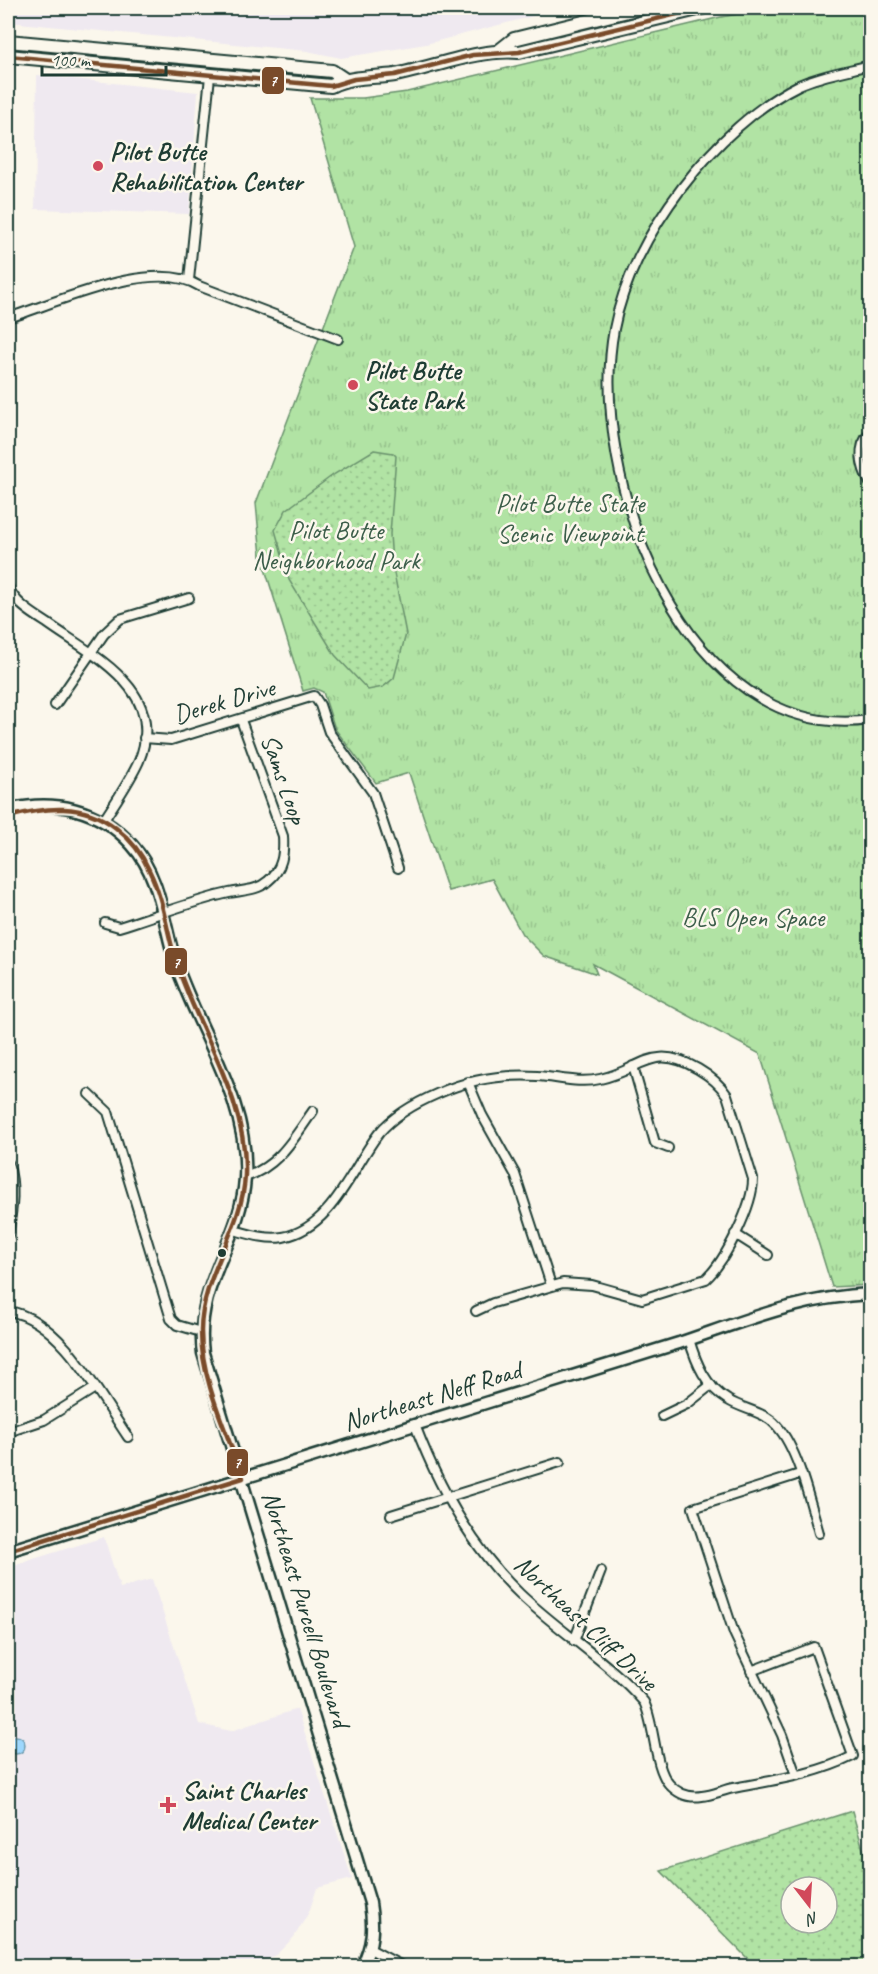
<svg xmlns="http://www.w3.org/2000/svg" width="878" height="1974" viewBox="0 0 878 1974" font-family="Caveat,sans-serif">
<style>
.built{fill:#efe9f0}
.grass{fill:url(#grass-tufts);stroke:#68906c;stroke-width:1.5}
.park{fill:url(#park-dots);stroke:#68906c;stroke-width:1.5;fill-rule:evenodd}
.water{fill:url(#water-ripples);stroke:#6b99ad;stroke-width:1.5}
.lines{fill:none;stroke-linecap:round;stroke-linejoin:round}
.street-casing{stroke:#1f3d34;stroke-width:12}
.secondary-casing{stroke:#1f3d34;stroke-width:15}
.primary-casing{stroke:#1f3d34;stroke-width:16}
.street{stroke:#fbf7ec;stroke-width:8}
.secondary{stroke:#fbf7ec;stroke-width:10}
.primary{stroke:#fbf7ec;stroke-width:12}
.bus-1-casing{stroke:#fbf7ec;stroke-width:9}
.bus-1{stroke:#7a4b2a;stroke-width:4.5}
.poi-dot{fill:#d1495b;stroke:#fbf7ec;stroke-width:2}
.bus-dot{fill:#1f3d34;stroke:#fbf7ec;stroke-width:2}
.labels{text-anchor:middle;dominant-baseline:central;stroke-width:5;stroke-linejoin:round;paint-order:stroke}
.poi-label{font-size:26px;font-weight:bold;fill:#1f3d34;stroke:#fbf7ec;text-anchor:start}
.park-label{font-size:26px;fill:#3c5e4a;stroke:#fbf7ec}
.street-label{font-size:26px;fill:#1f3d34;stroke:#fbf7ec}
.line-badge{stroke:#fbf7ec;stroke-width:2}
.badge-label{font-size:16px;text-anchor:middle;font-weight:bold;fill:#fff}
</style>
<defs>
<pattern id="grass-tufts" width="24" height="20" patternUnits="userSpaceOnUse" patternTransform="scale(1.5)"><rect width="24" height="20" fill="#b1e3a4"/><path d="M3 7l-1-3M5 7V3M7 7l1-3M15 17l-1-3M17 17v-4M19 17l1-3" fill="none" stroke="#98c48e"/></pattern>
<pattern id="park-dots" width="8" height="8" patternUnits="userSpaceOnUse" patternTransform="scale(1.5)"><rect width="8" height="8" fill="#b1e3a4"/><path d="M2 2h.1M6 6h.1" fill="none" stroke="#98c48e" stroke-width="1.8" stroke-linecap="round"/></pattern>
<pattern id="water-ripples" width="26" height="14" patternUnits="userSpaceOnUse" patternTransform="scale(1.5)"><rect width="26" height="14" fill="#9dd7fd"/><path d="M2 4q2-2 4 0t4 0M15 11q2-2 4 0t4 0" fill="none" stroke="#87b9d9"/></pattern>
</defs>
<rect width="100%" height="100%" fill="#fbf7ec"/>
<filter id="ink" filterUnits="userSpaceOnUse"><feTurbulence type="fractalNoise" baseFrequency=".0167" numOctaves="2"/><feDisplacementMap in="SourceGraphic" scale="12" xChannelSelector="R" yChannelSelector="G"/><feConvolveMatrix kernelMatrix="1 2 1 2 8 2 1 2 1" color-interpolation-filters="sRGB"/></filter>
<g filter="url(#ink)">
<!-- built -->
<g class="built">
<polygon points="8,8 564,8 426,44 341,58 307,51 8,22"/>
<polygon points="37,75 198,92 189,214 35,209"/>
<polygon points="104,1537 120,1588 152,1579 199,1724 231,1731 297,1709 352,1879 317,1888 309,1912 294,1937 277,1954 256,1966 8,1966 8,1567"/>
</g>
<!-- grass -->
<polygon class="grass" points="773,8 870,8 870,1285 832,1287 760,1054 593,964 597,974 544,956 522,934 492,879 448,891 409,773 376,783 335,729 323,692 314,688 303,691 261,556 256,503 354,247 310,98 363,98 407,92 721,17"/>
<!-- park -->
<g class="park">
<polygon points="374,450 393,453 396,456 390,534 392,563 406,634 394,678 383,687 368,690 335,655 289,580 275,530 286,510 333,475"/>
<path d="M852,1811L870,1873V1966H755L661,1871ZM791,1887H827V1923H791Z"/>
</g>
<!-- water -->
<circle class="water" cx="16" cy="1745" r="9"/>
<g class="lines">
<defs>
<g id="street">
<path d="M870,65C847,71 821,75 799,85C716,126 631,237 614,329C587,476 685,746 870,720"/>
<polyline points="189,280 210,76"/>
<path d="M8,318C56,303 154,257 199,286L338,339"/>
<path d="M870,433C856,447 861,467 870,483"/>
<path d="M8,586C14,603 33,614 47,623C93,656 168,690 139,761C130,781 116,801 104,820"/>
<polyline points="55,705 104,634 120,619 189,598"/>
<polyline points="144,738 171,740 314,696 320,705 329,732 373,793 398,868"/>
<path d="M105,923L119,927C155,916 192,901 229,893C243,890 257,891 268,881C283,869 284,853 283,836L241,720"/>
<polyline points="633,1066 655,1143 668,1148"/>
<polyline points="468,1082 482,1115 515,1174 551,1285"/>
<polyline points="89,1094 108,1112 171,1319 177,1325 201,1332"/>
<path d="M8,1163C16,1187 12,1210 8,1235"/>
<path d="M245,1177C278,1167 294,1138 313,1111"/>
<path d="M234,1230C249,1234 267,1240 283,1237C332,1228 352,1168 379,1133C394,1115 418,1102 439,1093C470,1079 503,1074 537,1076C557,1077 579,1084 600,1079C642,1070 652,1042 698,1069C710,1076 719,1083 727,1095L753,1179C753,1205 726,1260 706,1279L642,1299L592,1285L563,1283L493,1303L476,1311"/>
<polyline points="735,1234 768,1255"/>
<path d="M8,1311C61,1319 99,1395 128,1437"/>
<path d="M689,1339C696,1363 706,1387 728,1400C744,1410 764,1411 777,1426C798,1449 810,1502 819,1533"/>
<polyline points="662,1416 687,1404 711,1385"/>
<path d="M415,1425C439,1488 471,1547 520,1594C560,1632 608,1661 644,1702C655,1725 654,1767 669,1784C678,1794 690,1798 702,1796C713,1795 723,1790 733,1788C774,1780 815,1775 853,1756L814,1647L751,1671"/>
<polyline points="8,1432 44,1420 95,1388"/>
<polyline points="391,1515 560,1462"/>
<polyline points="574,1641 601,1571"/>
<polyline points="796,1775 782,1735 734,1633 693,1508 800,1474"/>
<polyline points="370,1949 402,1966"/>
</g>
<g id="secondary">
<path d="M8,810C54,799 99,808 132,845C162,878 163,926 177,967C201,1035 250,1104 245,1178C241,1243 194,1283 203,1353L370,1903C374,1927 373,1945 362,1966"/>
<path d="M8,1551L679,1343C744,1321 801,1297 870,1294"/>
</g>
<g id="primary">
<polyline points="8,41 332,71 344,79"/>
<polyline points="500,50 514,39 640,8"/>
<path d="M8,56L331,86C350,76 374,78 395,75C436,67 478,48 519,52L702,8"/>
</g>
</defs>
<!-- street casing -->
<use href="#street" class="street-casing"/>
<!-- secondary casing -->
<use href="#secondary" class="secondary-casing"/>
<!-- primary casing -->
<use href="#primary" class="primary-casing"/>
<!-- street -->
<use href="#street" class="street"/>
<!-- secondary -->
<use href="#secondary" class="secondary"/>
<!-- primary -->
<use href="#primary" class="primary"/>
<defs>
<g id="bus-1">
<polyline points="8,56 331,86 354,79 395,75 473,55 519,52 702,8"/>
<path d="M8,817C45,807 83,802 116,828C130,839 142,854 149,870C164,900 167,934 177,965C200,1034 248,1100 245,1175C243,1230 201,1275 201,1331C201,1381 227,1432 243,1478L8,1551"/>
</g>
</defs>
<!-- bus-1 casing -->
<use href="#bus-1" class="bus-1-casing"/>
<!-- bus-1 -->
<use href="#bus-1" class="bus-1"/>
</g>
</g>
<!-- markers -->
<g class="poi-dot">
<circle cx="98" cy="166" r="6"/>
<circle cx="353" cy="385" r="6"/>
<path d="M165 1796h6v6h6v6h-6v6h-6v-6h-6v-6h6z"/>
</g>
<circle class="bus-dot" cx="222" cy="1253" r="5"/>
<g class="labels">
<!-- poi labels -->
<g class="poi-label">
<text x="110" y="151">Pilot Butte<tspan x="110" dy="30">Rehabilitation Center</tspan></text>
<text x="365" y="370">Pilot Butte<tspan x="365" dy="30">State Park</tspan></text>
<text x="182" y="1790">Saint Charles<tspan x="182" dy="30">Medical Center</tspan></text>
</g>
<!-- park labels -->
<g class="park-label">
<text x="570" y="503">Pilot Butte State<tspan x="570" dy="30">Scenic Viewpoint</tspan></text>
<text x="336" y="530">Pilot Butte<tspan x="336" dy="30">Neighborhood Park</tspan></text>
<text x="753" y="917">BLS Open Space</text>
</g>
<!-- street labels -->
<g class="street-label">
<text transform="translate(224 701) rotate(-16)">Derek Drive</text>
<text transform="translate(284 779) rotate(71)">Sams Loop</text>
<text transform="translate(432 1396) rotate(-17)">Northeast Neff Road</text>
<text transform="translate(306 1609) rotate(73)">Northeast Purcell Boulevard</text>
<text transform="translate(586 1623) rotate(43)">Northeast Cliff Drive</text>
</g>
</g>
<g class="line-badge">
<rect x="261" y="66" width="24" height="29" rx="6" fill="#7a4b2a"/>
<rect x="164" y="947" width="24" height="29" rx="6" fill="#7a4b2a"/>
<rect x="226" y="1448" width="23" height="29" rx="6" fill="#7a4b2a"/>
</g>
<g class="badge-label">
<text x="273" y="86">7</text>
<text x="176" y="968">7</text>
<text x="237" y="1468">7</text>
</g>
<!-- margin -->
<rect width="878" height="1974" fill="none" stroke="#fbf7ec" stroke-width="30"/>
<rect x="15" y="15" width="848" height="1944" fill="none" stroke="#1f3d34" stroke-width="2" filter="url(#ink)"/>
<!-- north arrow -->
<g transform="translate(809 1905) rotate(163)"><circle r="28" fill="#fbf7ec" stroke="#a3ada2" stroke-width="1.5"/>
<path d="M0-4.5L10 22L0 15L-10 22Z" fill="#d1495b"/>
<text y="-9" font-size="16" font-weight="bold" text-anchor="middle" fill="#1f3d34">N</text>
</g>
<!-- scale -->
<path d="M42 66v9h124v-9" fill="none" stroke="#1f3d34" stroke-width="3"/>
<text x="51" y="66" font-size="18" fill="#1f3d34" stroke="#fbf7ec" stroke-width="4.5" paint-order="stroke">100 m</text>
</svg>
